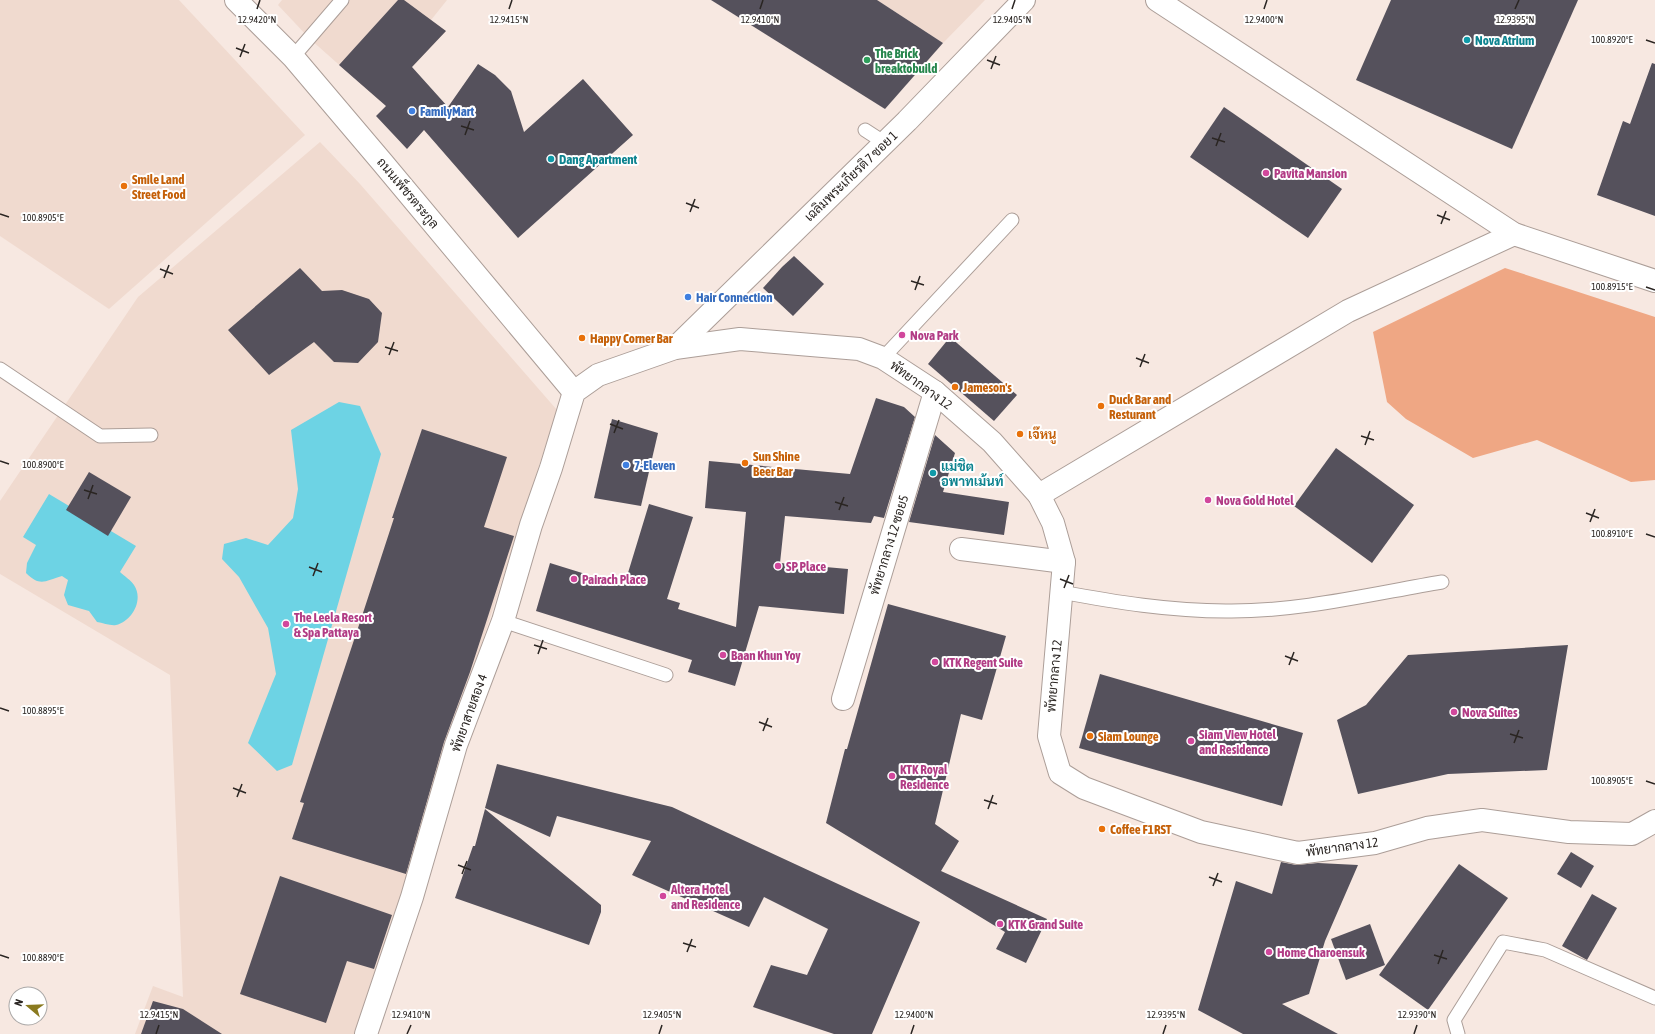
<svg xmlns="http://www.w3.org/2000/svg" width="1655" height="1034" viewBox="0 0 1655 1034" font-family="'Asap Condensed',Sarabun,sans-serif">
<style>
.built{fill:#f0dacf}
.forest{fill:#efa784}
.water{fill:#6dd3e4}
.building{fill:#55515c}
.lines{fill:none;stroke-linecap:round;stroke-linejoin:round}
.lane-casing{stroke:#ac9e98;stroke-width:15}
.street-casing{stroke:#ac9e98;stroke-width:24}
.secondary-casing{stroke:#ac9e98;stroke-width:24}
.lane{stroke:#fff;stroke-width:13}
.street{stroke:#fff;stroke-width:22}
.secondary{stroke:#fff;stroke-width:22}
.ticks{fill:none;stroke:#2a2522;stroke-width:1.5}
.culture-dot{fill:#0f9aa8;stroke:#fff;stroke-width:1.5}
.leisure-dot{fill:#2e9e5b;stroke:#fff;stroke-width:1.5}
.shop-dot{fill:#3f7fe0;stroke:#fff;stroke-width:1.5}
.hotel-dot{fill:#d1479c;stroke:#fff;stroke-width:1.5}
.food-dot{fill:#e8710a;stroke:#fff;stroke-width:1.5}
.labels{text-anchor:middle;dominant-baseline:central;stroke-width:4;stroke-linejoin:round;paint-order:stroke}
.culture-label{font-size:13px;font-weight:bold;fill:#0d838f;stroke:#fff;text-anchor:start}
.leisure-label{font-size:13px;font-weight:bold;fill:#27864d;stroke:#fff;text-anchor:start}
.shop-label{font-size:13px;font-weight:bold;fill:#366cbe;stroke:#fff;text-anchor:start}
.hotel-label{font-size:13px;font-weight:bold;fill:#b23c85;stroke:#fff;text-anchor:start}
.street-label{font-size:13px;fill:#2a2522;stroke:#fff}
.food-label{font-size:13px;font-weight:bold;fill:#c56008;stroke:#fff;text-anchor:start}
.ticks-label{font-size:10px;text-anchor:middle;fill:#2a2522;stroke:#fff;stroke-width:4;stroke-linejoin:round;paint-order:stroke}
</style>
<rect width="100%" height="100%" fill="#f7e8e1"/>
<!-- built -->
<g class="built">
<polygon points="0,0 179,0 305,135 109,309 0,236"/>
<polygon points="282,0 447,0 431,20 446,31 380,101 310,39 278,5"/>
<polygon points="877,0 985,0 943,43"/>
<polygon points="320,142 360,184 557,410 356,1034 135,1034 153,986 183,997 170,675 0,574 0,501 138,297"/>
</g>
<!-- forest -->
<polygon class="forest" points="1505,268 1655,317 1655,480 1631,482 1537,440 1473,458 1406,419 1387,402 1373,332"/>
<!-- water -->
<g class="water">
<polygon points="339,402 360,406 381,454 292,765 277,771 248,743 276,674 268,628 239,577 222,559 224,544 246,538 268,545 293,518 298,489 291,430"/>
<path d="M49,494L136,546L120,572C124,576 131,580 134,585C144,600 132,621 116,625C111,626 103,623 97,622L89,611L68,605L64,595L68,580L62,576C45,581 40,587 26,573L27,563L36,545L23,537Z"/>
</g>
<!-- building -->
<g class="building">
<polygon points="398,0 404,0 446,31 412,67 448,107 478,64 495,75 511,91 524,132 583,79 633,135 518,238 424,130 407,149 376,116 386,106 339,65"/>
<polygon points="711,0 877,0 943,43 885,109"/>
<polygon points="1391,0 1578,0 1512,149 1356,80"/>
<polygon points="1652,63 1655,64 1655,216 1597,195 1623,121 1630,124"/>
<polygon points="1224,107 1342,189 1308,238 1190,157"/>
<polygon points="794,256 824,284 793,316 763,288 782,267"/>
<polygon points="300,268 322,291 342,290 369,299 382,313 378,342 358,363 334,362 314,342 269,375 228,330"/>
<polygon points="950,337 1017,395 994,421 928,364"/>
<polygon points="876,398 904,407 915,417 884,518 874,516 871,523 785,516 780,563 848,569 844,614 759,606 735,686 688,672 692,660 536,611 550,563 624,586 649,504 693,517 667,599 680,603 678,609 736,627 746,512 705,508 709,461 850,474"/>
<polygon points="612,419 658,433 641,506 594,498"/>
<polygon points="422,429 507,457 484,527 514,536 470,672 444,742 406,874 292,839 304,803 300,802 362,616 394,518 392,518"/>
<polygon points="935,435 955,453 943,492 1009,502 1004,535 909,522"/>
<polygon points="1336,448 1414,505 1372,563 1294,506"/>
<polygon points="89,472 131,497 108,536 66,510"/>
<polygon points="888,604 1006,636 982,720 961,714 935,824 959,841 941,871 1047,919 1026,963 996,949 1005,932 826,823 845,749 847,749"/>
<polygon points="1568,645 1547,770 1448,774 1358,794 1337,720 1366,705 1408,655"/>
<polygon points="1100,674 1303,733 1282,806 1079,748"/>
<polygon points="497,764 672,807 920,922 872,1034 834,1034 753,1007 771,965 807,975 828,929 764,897 749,927 632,875 651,841 557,816 550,837 485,808"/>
<polygon points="485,809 601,905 601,912 589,945 455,898 473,846 475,846"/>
<polygon points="1571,852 1594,866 1581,888 1557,874"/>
<polygon points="1281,862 1296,865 1318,863 1358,865 1325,941 1309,994 1282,1004 1338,1034 1243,1034 1198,1010 1236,881 1272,894"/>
<polygon points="1459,864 1508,898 1428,1010 1379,975"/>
<polygon points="280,876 392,915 374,969 347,961 326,1023 240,994"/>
<polygon points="1592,894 1617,908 1587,960 1562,946"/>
<polygon points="1370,924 1385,965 1346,980 1331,939"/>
<polygon points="153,1001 183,1009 222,1034 141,1034"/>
</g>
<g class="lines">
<defs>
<g id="lane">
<polyline points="293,57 342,0"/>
<polyline points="865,130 885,143"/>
<polyline points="883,358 1012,220"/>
<polyline points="0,369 100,436 151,435"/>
<path d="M1061,592C1115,602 1170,611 1226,611C1298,612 1371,594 1442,582"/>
<polyline points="503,621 666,675"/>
<polyline points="1458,1034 1454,1020 1503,942 1545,950 1655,998"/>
</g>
<g id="street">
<polyline points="1157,0 1514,234 1655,281"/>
<polyline points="675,348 907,121 1024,0"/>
<polyline points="1039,495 1348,311 1514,234"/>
<polyline points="961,549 1064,562"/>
<polyline points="843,699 935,392"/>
<polyline points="366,1034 412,897 456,745 503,621 531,525 551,468 574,392 598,375 675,348 740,339 859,349 883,358 935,392 992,442 1039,495 1053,523 1064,562 1049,736 1060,773 1084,788 1201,832 1298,853 1375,843 1427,828 1482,820 1569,832 1632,834 1655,821"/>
</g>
<polyline id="secondary" points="236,0 293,57 382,162 574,392"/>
</defs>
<!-- lane casing -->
<use href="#lane" class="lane-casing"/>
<!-- street casing -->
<use href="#street" class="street-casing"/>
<!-- secondary casing -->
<use href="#secondary" class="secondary-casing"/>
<!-- lane -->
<use href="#lane" class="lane"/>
<!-- street -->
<use href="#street" class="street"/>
<!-- secondary -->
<use href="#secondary" class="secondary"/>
</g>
<!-- ticks -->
<path class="ticks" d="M257,9L260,0M509,9L512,0M760,9L763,0M1012,9L1015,0M1264,9L1267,0M1515,9L1519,0M1646,40L1655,43M236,48L249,53M240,57L245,44M987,60L1000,65M991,69L996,56M461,126L474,130M465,135L470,121M1212,138L1225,142M1216,146L1221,133M686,203L699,208M690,212L695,199M0,214L9,217M1437,215L1450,220M1441,224L1446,211M160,269L173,274M164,278L169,265M911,281L924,285M1646,287L1655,290M915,290L920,276M385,347L398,351M389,355L394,342M1136,358L1149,363M1140,367L1145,354M610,424L623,429M614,433L619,420M1361,436L1374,440M1365,445L1370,431M0,461L9,464M84,490L97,494M88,499L93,485M835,502L848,506M839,510L844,497M1586,513L1599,518M1590,522L1595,509M1646,534L1655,537M309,567L322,572M313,576L318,563M1060,579L1073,584M1064,588L1069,575M534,645L547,649M538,654L543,640M1285,656L1298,661M1289,665L1294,652M0,708L9,711M759,722L772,727M763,731L768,718M1510,734L1523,738M1514,743L1519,730M1646,781L1655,784M233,788L246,793M237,797L242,784M984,800L997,804M988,809L993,795M458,865L471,870M462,874L467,861M1209,877L1222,882M1213,886L1218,873M683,943L696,947M687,952L692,939M0,955L9,958M1434,955L1447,959M1438,964L1443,950M156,1034L159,1025M407,1034L411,1025M659,1034L662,1025M911,1034L914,1025M1163,1034L1166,1025M1414,1034L1417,1025"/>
<!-- markers -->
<g class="culture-dot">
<circle cx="1467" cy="40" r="4"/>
<circle cx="551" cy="159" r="4"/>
<circle cx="933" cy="473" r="4"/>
</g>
<circle class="leisure-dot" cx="867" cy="60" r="4"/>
<g class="shop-dot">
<circle cx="412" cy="111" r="4"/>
<circle cx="688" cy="297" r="4"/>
<circle cx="626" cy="465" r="4"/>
</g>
<g class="hotel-dot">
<circle cx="1266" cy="173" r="4"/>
<circle cx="902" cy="335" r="4"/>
<circle cx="1208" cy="500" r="4"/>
<circle cx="778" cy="566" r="4"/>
<circle cx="574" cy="579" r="4"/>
<circle cx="286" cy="624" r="4"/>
<circle cx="723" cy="655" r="4"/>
<circle cx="935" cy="662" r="4"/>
<circle cx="1454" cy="712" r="4"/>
<circle cx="1191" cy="741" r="4"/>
<circle cx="892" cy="776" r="4"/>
<circle cx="663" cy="896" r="4"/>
<circle cx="1000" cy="924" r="4"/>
<circle cx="1269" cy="952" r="4"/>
</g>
<g class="food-dot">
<circle cx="124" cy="186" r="4"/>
<circle cx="582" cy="338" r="4"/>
<circle cx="955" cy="387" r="4"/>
<circle cx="1101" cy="406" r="4"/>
<circle cx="1020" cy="434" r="4"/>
<circle cx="745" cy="463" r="4"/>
<circle cx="1090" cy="736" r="4"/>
<circle cx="1102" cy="829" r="4"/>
</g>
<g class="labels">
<!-- culture labels -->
<g class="culture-label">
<text x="1475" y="40">Nova Atrium</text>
<text x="559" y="159">Dang Apartment</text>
<text x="941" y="466">แม่ชิต<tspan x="941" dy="15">อพาทเม้นท์</tspan></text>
</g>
<!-- leisure labels -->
<g class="leisure-label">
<text x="875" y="53">The Brick<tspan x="875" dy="15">breaktobuild</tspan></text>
</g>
<!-- shop labels -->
<g class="shop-label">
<text x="420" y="111">FamilyMart</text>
<text x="696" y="297">Hair Connection</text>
<text x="634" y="465">7-Eleven</text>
</g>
<!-- hotel labels -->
<g class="hotel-label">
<text x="1274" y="173">Pavita Mansion</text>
<text x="910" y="335">Nova Park</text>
<text x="1216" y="500">Nova Gold Hotel</text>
<text x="786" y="566">SP Place</text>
<text x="582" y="579">Pairach Place</text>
<text x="294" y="617">The Leela Resort<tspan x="294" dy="15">&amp; Spa Pattaya</tspan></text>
<text x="731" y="655">Baan Khun Yoy</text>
<text x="943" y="662">KTK Regent Suite</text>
<text x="1462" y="712">Nova Suites</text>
<text x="1199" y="734">Siam View Hotel<tspan x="1199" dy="15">and Residence</tspan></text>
<text x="900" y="769">KTK Royal<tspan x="900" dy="15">Residence</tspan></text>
<text x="671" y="889">Altera Hotel<tspan x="671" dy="15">and Residence</tspan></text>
<text x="1008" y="924">KTK Grand Suite</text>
<text x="1277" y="952">Home Charoensuk</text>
</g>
<!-- street labels -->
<g class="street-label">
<text transform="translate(851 176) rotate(-44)">เฉลิมพระเกียรติ 7 ซอย 1</text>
<text transform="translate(408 193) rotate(50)">ถนนเพ็ชรตระกูล</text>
<text transform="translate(921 385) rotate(36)">พัทยากลาง 12</text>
<text transform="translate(889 545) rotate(-73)">พัทยากลาง 12 ซอย5</text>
<text transform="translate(1054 676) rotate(-85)">พัทยากลาง 12</text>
<text transform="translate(469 713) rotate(-70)">พัทยาสายสอง 4</text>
<text transform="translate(1342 847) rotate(-8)">พัทยากลาง 12</text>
</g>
<!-- food labels -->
<g class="food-label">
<text x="132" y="179">Smile Land<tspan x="132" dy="15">Street Food</tspan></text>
<text x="590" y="338">Happy Corner Bar</text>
<text x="963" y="387">Jameson's</text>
<text x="1109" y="399">Duck Bar and<tspan x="1109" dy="15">Resturant</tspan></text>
<text x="1028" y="434">เจ๊หนู</text>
<text x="753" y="456">Sun Shine<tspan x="753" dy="15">Beer Bar</tspan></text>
<text x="1098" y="736">Siam Lounge</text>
<text x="1110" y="829">Coffee F1RST</text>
</g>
</g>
<g class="ticks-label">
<text x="257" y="23">12.9420°N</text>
<text x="509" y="23">12.9415°N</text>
<text x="760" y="23">12.9410°N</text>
<text x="1012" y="23">12.9405°N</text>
<text x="1264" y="23">12.9400°N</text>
<text x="1515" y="23">12.9395°N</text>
<text x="1612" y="43">100.8920°E</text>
<text x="43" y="221">100.8905°E</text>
<text x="1612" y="290">100.8915°E</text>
<text x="43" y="468">100.8900°E</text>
<text x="1612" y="537">100.8910°E</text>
<text x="43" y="714">100.8895°E</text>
<text x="1612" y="784">100.8905°E</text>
<text x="43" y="961">100.8890°E</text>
<text x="159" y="1018">12.9415°N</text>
<text x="411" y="1018">12.9410°N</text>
<text x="662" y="1018">12.9405°N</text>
<text x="914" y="1018">12.9400°N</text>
<text x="1166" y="1018">12.9395°N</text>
<text x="1417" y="1018">12.9390°N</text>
</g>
<!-- north arrow -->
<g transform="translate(28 1006) rotate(289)"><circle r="19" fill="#ffffff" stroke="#aaa8a7"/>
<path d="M0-3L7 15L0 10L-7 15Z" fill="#8a7a1f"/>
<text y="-6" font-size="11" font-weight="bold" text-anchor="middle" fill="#2a2522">N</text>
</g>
</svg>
